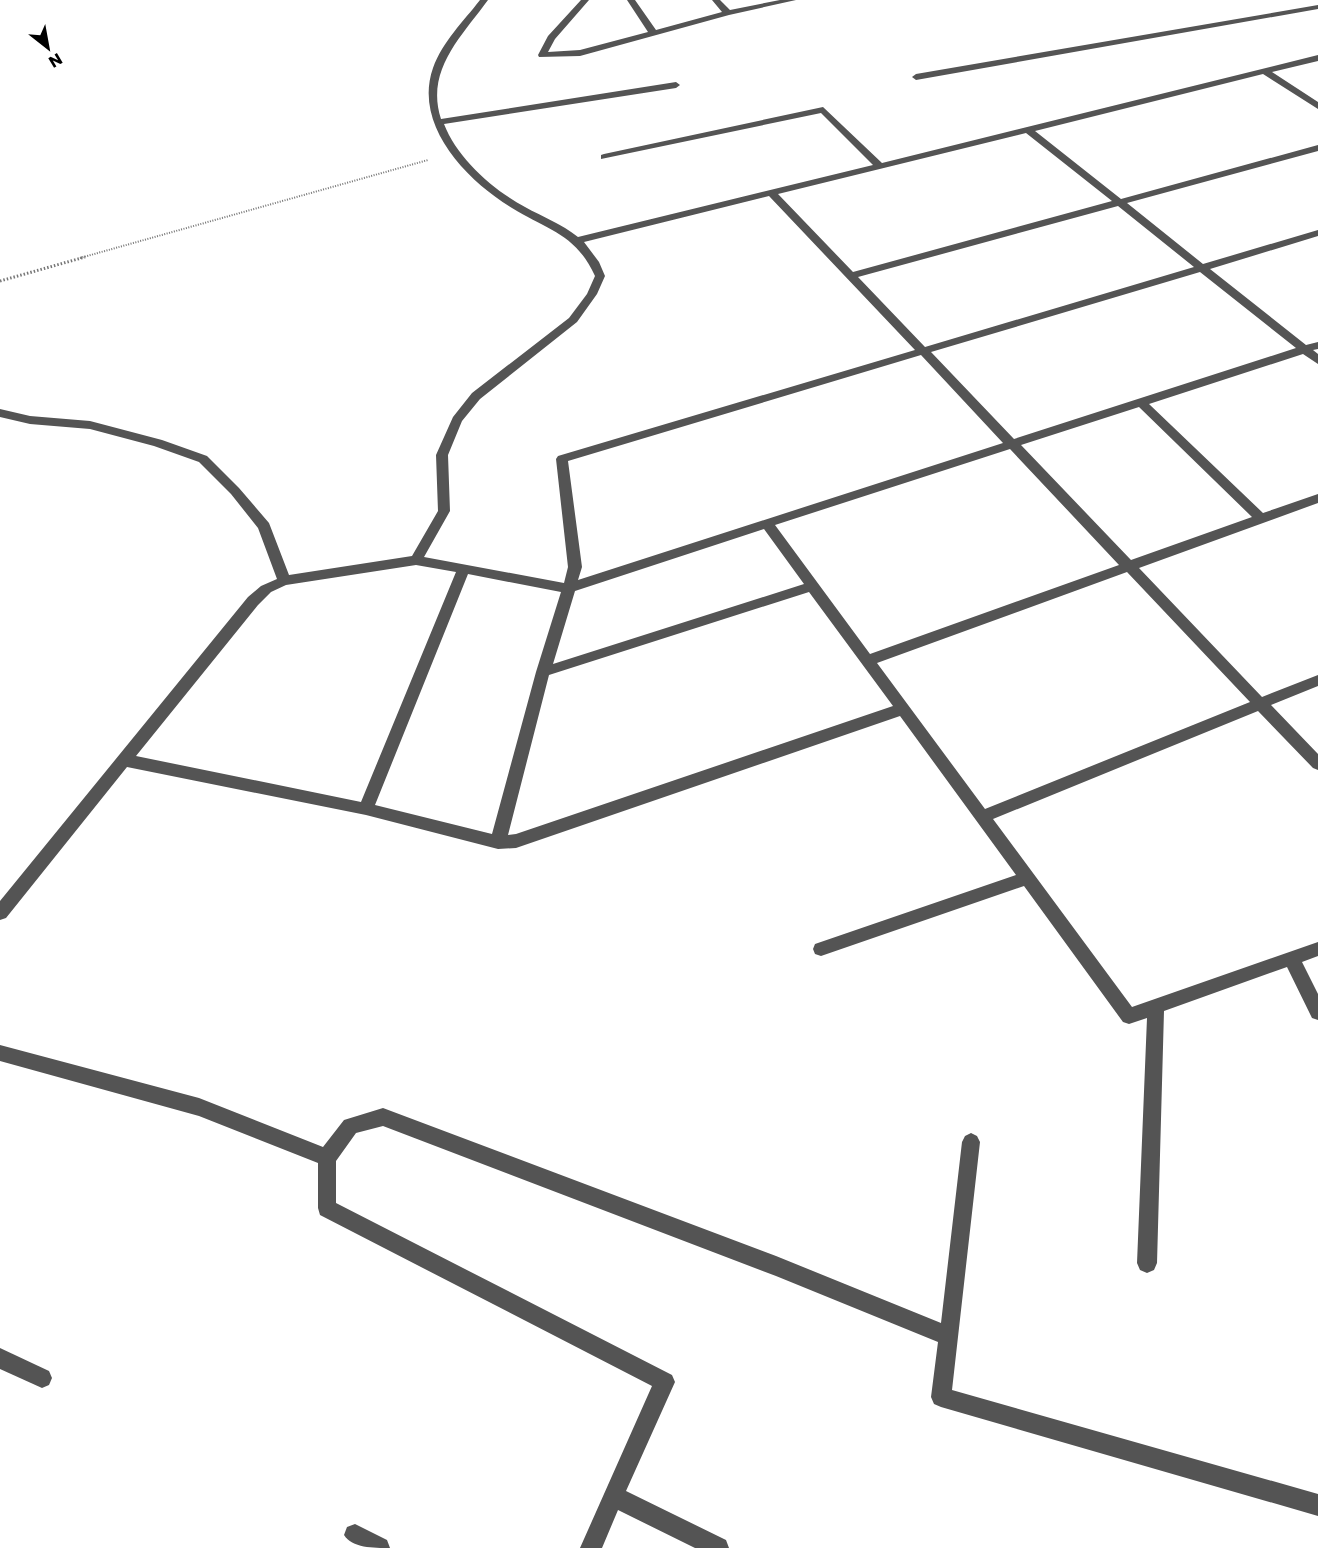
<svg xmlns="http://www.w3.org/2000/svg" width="1318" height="1548" viewBox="0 0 1318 1548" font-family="Poppins,sans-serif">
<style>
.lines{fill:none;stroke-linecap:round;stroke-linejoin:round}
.path-far1{stroke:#767676;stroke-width:2;stroke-dasharray:1 1.5;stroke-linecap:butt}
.path{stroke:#767676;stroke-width:3;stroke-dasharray:1.5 2;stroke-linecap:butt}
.minor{fill:#545454;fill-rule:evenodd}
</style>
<rect width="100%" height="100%" fill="#fff"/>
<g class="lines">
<!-- path-far1 -->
<polyline class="path-far1" points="80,258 428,160"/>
<!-- path -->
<polyline class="path" points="0,281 85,257"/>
<!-- minor -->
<g class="minor">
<path d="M480,0H488C462,36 425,70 441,119L676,82L680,85L676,88L444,124C457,158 493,190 525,207C543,217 562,224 578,237L873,165L821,113L601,159V155L604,154L823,107L882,163L1318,55V61L1272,72L1318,102V109L1263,74L1035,131L1121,199L1318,145V151L1127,203L1203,264L1318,230V236L1210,269L1306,345L1318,342V349L1313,350L1318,354V364L1303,354L1149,404L1263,513L1318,494V503L1139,568L1262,697L1318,675V686L1271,705L1318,754V770L1313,768L1258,711L993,819L1132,1007L1318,942V956L1302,962L1318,994V1020L1312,1018L1287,967L1164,1011L1157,1263L1154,1270L1147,1273L1140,1270L1137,1263L1147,1018L1129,1024L1123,1022L1024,886L821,956L815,954L813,949L815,944L1016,875L900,716L516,848L498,849L366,815L127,767L6,918L0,920V901L248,597L261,586L277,579L258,528L231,494L199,462L154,446L90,429L30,424L0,417V409L30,416L90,421L162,440L207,456L239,488L269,523L289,575L412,556L438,511L436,455L453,417L472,393L569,318L587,294L595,276C576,234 548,230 512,208C466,180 413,125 433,68C443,41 463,22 480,0ZM1026,133L1112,201L853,272L778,194ZM769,196L915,350L558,456L556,459L568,567L564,583L424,557L450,511L448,455L462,421L480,399L577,322L597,294L605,276L599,262L584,242ZM1118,206L1194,267L925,347L858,277ZM1200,272L1296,348L1014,439L931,352ZM921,355L1003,443L578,580L582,567L568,461ZM1139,407L1252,517L1131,560L1021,445ZM1010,449L1119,565L870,654L775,525ZM764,529L804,584L553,664L575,591ZM416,565L456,572L361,802L136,756L258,605L271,592L286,585ZM1127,572L1250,702L985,809L877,663ZM468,574L561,592L536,672L492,834L375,805ZM809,592L893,706L516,834L508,835L549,675Z"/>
<polygon points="581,0 589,0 555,39 548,52 580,50 648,32 627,0 635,0 656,30 722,12 712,0 720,0 730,10 780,0 796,0 729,15 580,56 539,57 538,55 548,36"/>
<polygon points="1318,5 1318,9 916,80 912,77 916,74"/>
<polygon points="0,1045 199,1098 323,1147 344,1120 383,1108 776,1256 941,1323 962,1142 965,1136 971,1133 977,1136 980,1142 952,1390 1318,1494 1318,1516 941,1407 934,1404 931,1397 938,1342 776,1276 383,1126 356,1133 336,1161 336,1203 672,1375 675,1382 626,1491 726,1540 729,1548 695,1548 618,1510 602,1548 580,1548 652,1386 320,1215 318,1208 318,1163 199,1116 0,1061"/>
<polygon points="0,1348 49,1371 52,1378 49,1385 42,1388 0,1369"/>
<path d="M355,1524L387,1540L390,1548C373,1548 352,1548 344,1535L347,1527Z"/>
</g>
</g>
<!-- north arrow -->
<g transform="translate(48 48) rotate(149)" stroke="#ffffff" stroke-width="4.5" paint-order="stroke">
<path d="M0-4.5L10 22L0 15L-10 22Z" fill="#000000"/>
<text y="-9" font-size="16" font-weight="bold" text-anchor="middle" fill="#000000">N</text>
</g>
</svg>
